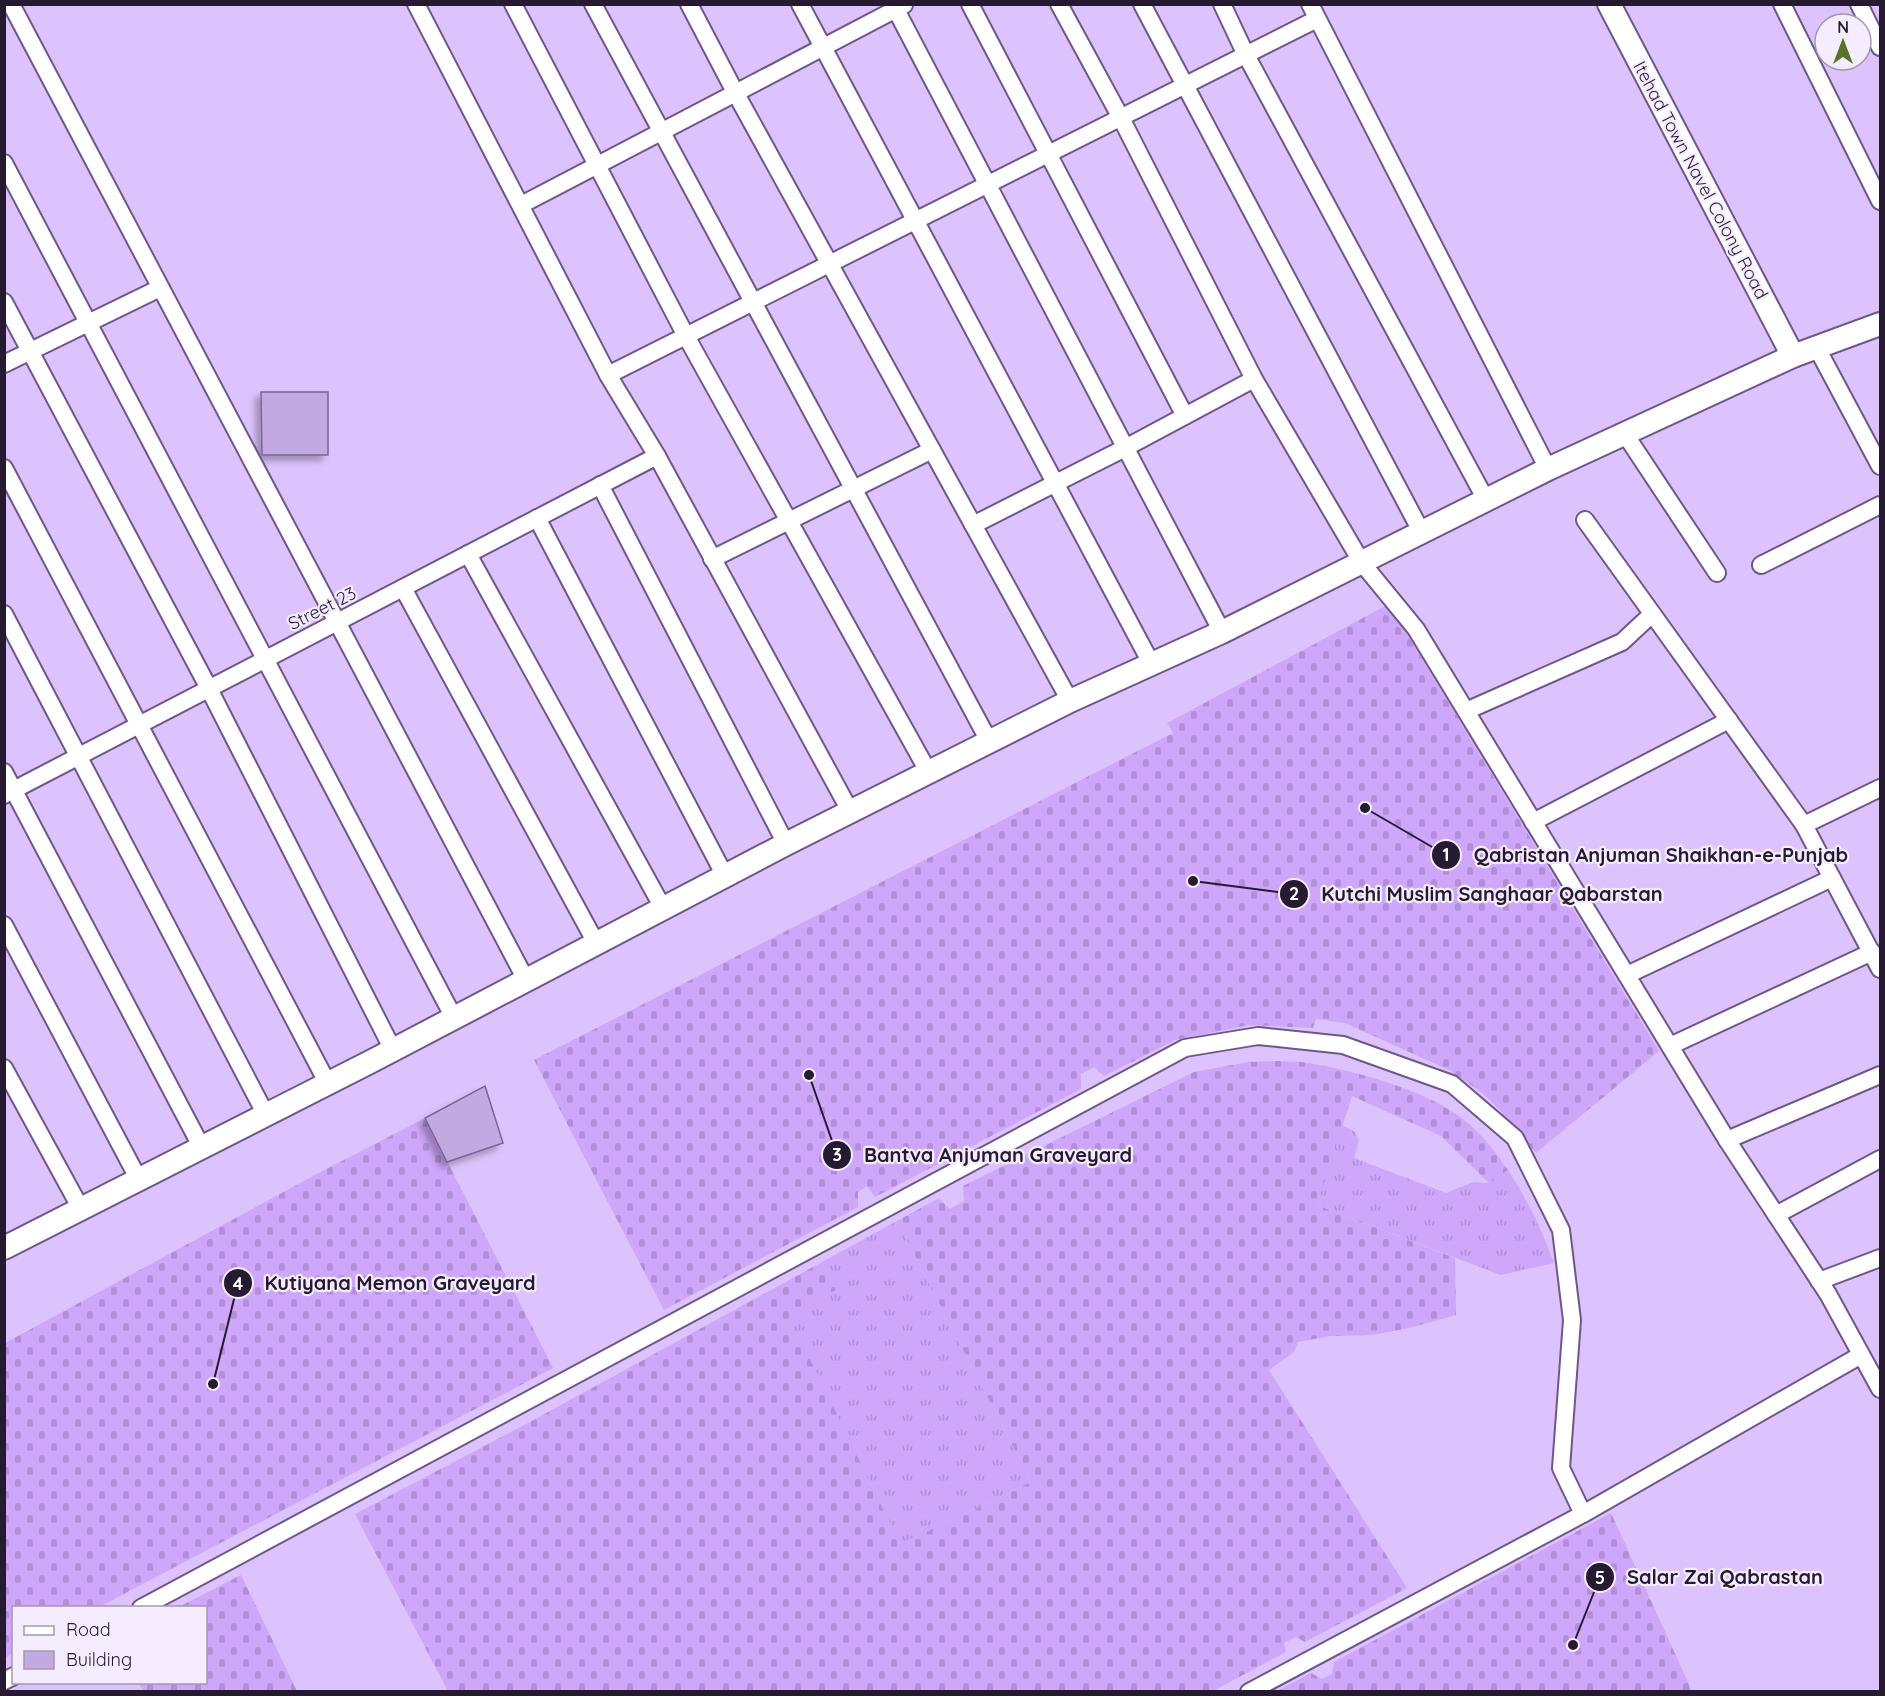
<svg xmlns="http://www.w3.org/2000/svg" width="1885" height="1696" viewBox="0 0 1885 1696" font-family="Quicksand,sans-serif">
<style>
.grass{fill:url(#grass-tufts)}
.cemetery{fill:url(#cemetery-stones)}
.building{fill:#c3a9e2;stroke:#7c6397;stroke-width:1.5;filter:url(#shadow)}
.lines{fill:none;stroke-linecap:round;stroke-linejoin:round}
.street-casing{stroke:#70578a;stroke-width:20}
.secondary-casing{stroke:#70578a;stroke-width:26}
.street{stroke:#fff;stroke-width:16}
.secondary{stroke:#fff;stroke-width:22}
.labels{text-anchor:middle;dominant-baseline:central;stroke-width:4.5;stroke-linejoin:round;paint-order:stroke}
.street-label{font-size:18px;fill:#251a30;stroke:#f5edff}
.leader{fill:none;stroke:#251a30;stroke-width:2}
.callout-dot{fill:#251a30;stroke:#f5edff;stroke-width:2}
.mark-label{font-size:18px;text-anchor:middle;font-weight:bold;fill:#fff}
.callout-label{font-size:20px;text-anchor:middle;font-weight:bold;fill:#251a30;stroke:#f5edff;stroke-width:4.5;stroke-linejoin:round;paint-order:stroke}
</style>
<defs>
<pattern id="grass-tufts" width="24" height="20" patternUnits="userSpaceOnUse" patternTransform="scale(1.5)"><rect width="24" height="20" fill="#cea6fa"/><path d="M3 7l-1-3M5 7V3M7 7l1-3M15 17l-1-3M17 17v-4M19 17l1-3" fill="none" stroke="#b18ed7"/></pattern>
<pattern id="cemetery-stones" width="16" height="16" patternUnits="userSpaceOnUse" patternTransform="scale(1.5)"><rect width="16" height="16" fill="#cea6fa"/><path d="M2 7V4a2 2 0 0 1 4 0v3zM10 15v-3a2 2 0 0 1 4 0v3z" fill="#b18ed7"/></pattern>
<filter id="shadow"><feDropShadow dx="-5.5" dy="5.5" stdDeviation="3" flood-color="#0004"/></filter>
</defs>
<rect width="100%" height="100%" fill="#ddc3fd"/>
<!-- grass -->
<g class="grass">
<path d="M1342,1125L1355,1132L1359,1140L1354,1158L1446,1193L1474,1182L1489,1183L1508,1170C1527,1199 1542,1230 1554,1263L1501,1275L1317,1205Z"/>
<polygon points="897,1221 1031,1482 900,1544 788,1316 836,1290 822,1262"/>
</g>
<!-- cemetery -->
<g class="cemetery">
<polygon points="1389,604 1659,1051 1536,1153 1495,1105 1481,1092 1449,1070 1345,1023 1316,1019 1313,1028 1249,1025 1175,1040 1104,1076 1094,1067 1081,1074 1081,1089 875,1197 867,1186 858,1192 858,1207 664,1310 534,1060 1173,733 1167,723"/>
<path d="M1277,1061C1289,1062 1302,1061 1313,1064C1360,1072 1425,1090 1463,1119C1480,1132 1496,1152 1508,1170L1489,1183L1441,1136L1352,1096L1317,1205L1455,1258L1456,1315L1409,1328L1373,1335L1331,1336L1298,1342L1294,1352L1269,1370L1407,1588L1305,1642L1296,1637L1284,1643L1286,1652L1213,1691H448L355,1514L530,1422L822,1262L836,1290L789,1316L900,1544L1031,1482L897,1221L939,1198L950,1209L964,1201L963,1186L1194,1072L1248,1062Z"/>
<polygon points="425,1118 553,1368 99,1607 14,1608 13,1653 5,1658 5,1343 313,1176"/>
<polygon points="1611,1513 1692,1691 1277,1691 1311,1673 1322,1679 1332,1674 1334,1662"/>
<polygon points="241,1575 297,1691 143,1691 139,1683 206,1682 206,1608 179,1607"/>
</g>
<!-- building -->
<g class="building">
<polygon points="261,392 328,392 328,455 262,455"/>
<polygon points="485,1086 503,1143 447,1162 425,1118"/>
</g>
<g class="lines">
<defs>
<g id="street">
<polyline points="11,4 526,980"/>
<polyline points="416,4 608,375 657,456 850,811"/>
<polyline points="513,4 686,336 929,773"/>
<polyline points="593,4 990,743"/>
<polyline points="689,4 735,92 1070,701"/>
<polyline points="800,4 1151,663"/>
<polyline points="893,4 1222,632"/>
<polyline points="970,4 1185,416"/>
<polyline points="1059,4 1121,118 1254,379 1362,563 1416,629 1727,1140 1828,1294 1880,1389"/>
<polyline points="1142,4 1422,533"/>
<polyline points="1222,4 1246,55 1486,500"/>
<polyline points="1310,4 1548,469"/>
<polyline points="1782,4 1880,201"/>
<polyline points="1859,4 1880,47"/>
<polyline points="4,163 454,1018"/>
<polyline points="521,205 904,5"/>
<polyline points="4,302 205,681 393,1050"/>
<polyline points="1817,348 1880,466"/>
<polyline points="4,364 160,288"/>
<polyline points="608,375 1317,19"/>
<polyline points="1625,434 1717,573"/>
<polyline points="4,468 328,1084"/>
<polyline points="600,485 786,844"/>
<polyline points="537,518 725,876"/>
<polyline points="1585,520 1804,825 1880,969"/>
<polyline points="973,525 1125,448 1254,379"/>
<polyline points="468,554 663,908"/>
<polyline points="712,559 932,450"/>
<polyline points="1761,565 1880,505"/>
<polyline points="403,588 596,943"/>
<polyline points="4,614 266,1115"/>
<polyline points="1466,711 1622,642 1652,614"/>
<polyline points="4,772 202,1148"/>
<polyline points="4,795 657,456"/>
<polyline points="1533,822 1729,720"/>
<polyline points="1804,825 1880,788"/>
<polyline points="4,925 139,1180"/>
<polyline points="1627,975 1832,878"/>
<polyline points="1670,1046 1872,952"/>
<polyline points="4,1068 81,1209"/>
<polyline points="1727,1140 1880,1075"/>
<polyline points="1776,1215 1880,1159"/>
<polyline points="1819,1281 1880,1258"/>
<polyline points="1583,1514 1861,1355"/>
<polyline points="141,1608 1185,1048 1258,1036 1343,1045 1452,1084 1515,1138 1561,1230 1572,1320 1561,1468 1583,1514 1249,1692"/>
<polyline points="4,1681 14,1676"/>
</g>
<g id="secondary">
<polyline points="1609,4 1793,356"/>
<polyline points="4,1248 372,1061 786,844 1070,701 1222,632 1548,469 1793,356 1880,324"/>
</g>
</defs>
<!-- street casing -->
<use href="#street" class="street-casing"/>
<!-- secondary casing -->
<use href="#secondary" class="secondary-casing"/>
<!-- street -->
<use href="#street" class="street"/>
<!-- secondary -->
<use href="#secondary" class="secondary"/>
</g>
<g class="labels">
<!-- street labels -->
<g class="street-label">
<text transform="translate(1701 180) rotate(62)">Itehad Town Navel Colony Road</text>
<text transform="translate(322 608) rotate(-27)">Street 23</text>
</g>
</g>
<!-- callouts -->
<path class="leader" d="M1365 808L1446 855M1193 881L1294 894M809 1075L837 1155M213 1384L238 1283M1573 1645L1600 1577"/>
<g class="callout-dot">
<circle cx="1365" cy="808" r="6"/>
<circle cx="1193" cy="881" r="6"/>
<circle cx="809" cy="1075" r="6"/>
<circle cx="213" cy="1384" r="6"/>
<circle cx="1573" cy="1645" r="6"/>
<circle cx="1446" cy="855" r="15"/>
<circle cx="1294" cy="894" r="15"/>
<circle cx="837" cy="1155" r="15"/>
<circle cx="238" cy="1283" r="15"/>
<circle cx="1600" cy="1577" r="15"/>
</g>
<g class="mark-label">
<text x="1446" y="861">1</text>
<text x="1294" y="900">2</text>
<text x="837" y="1161">3</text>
<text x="238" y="1290">4</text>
<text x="1600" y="1584">5</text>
</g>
<g class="callout-label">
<text x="1661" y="862">Qabristan Anjuman Shaikhan-e-Punjab</text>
<text x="1492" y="901">Kutchi Muslim Sanghaar Qabarstan</text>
<text x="998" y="1162">Bantva Anjuman Graveyard</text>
<text x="400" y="1290">Kutiyana Memon Graveyard</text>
<text x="1725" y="1584">Salar Zai Qabrastan</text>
</g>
<!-- border -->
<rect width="1885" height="1696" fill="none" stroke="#251a30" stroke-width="12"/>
<!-- legend -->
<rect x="12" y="1606" width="195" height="78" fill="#f5edff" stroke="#a299ac" stroke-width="1.5"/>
<rect x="24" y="1626" width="30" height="9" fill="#ffffff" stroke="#a299ac" stroke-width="1.5"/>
<text x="66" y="1636" font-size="18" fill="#251a30">Road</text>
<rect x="24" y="1651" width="30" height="18" fill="#c3a9e2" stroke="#a299ac" stroke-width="1.5"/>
<text x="66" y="1666" font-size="18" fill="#251a30">Building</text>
<!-- north arrow -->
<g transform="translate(1843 42)"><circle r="28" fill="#f5edff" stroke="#a299ac" stroke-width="1.5"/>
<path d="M0-4.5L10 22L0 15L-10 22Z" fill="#597326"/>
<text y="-9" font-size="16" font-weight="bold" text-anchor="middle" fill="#251a30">N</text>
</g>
</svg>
